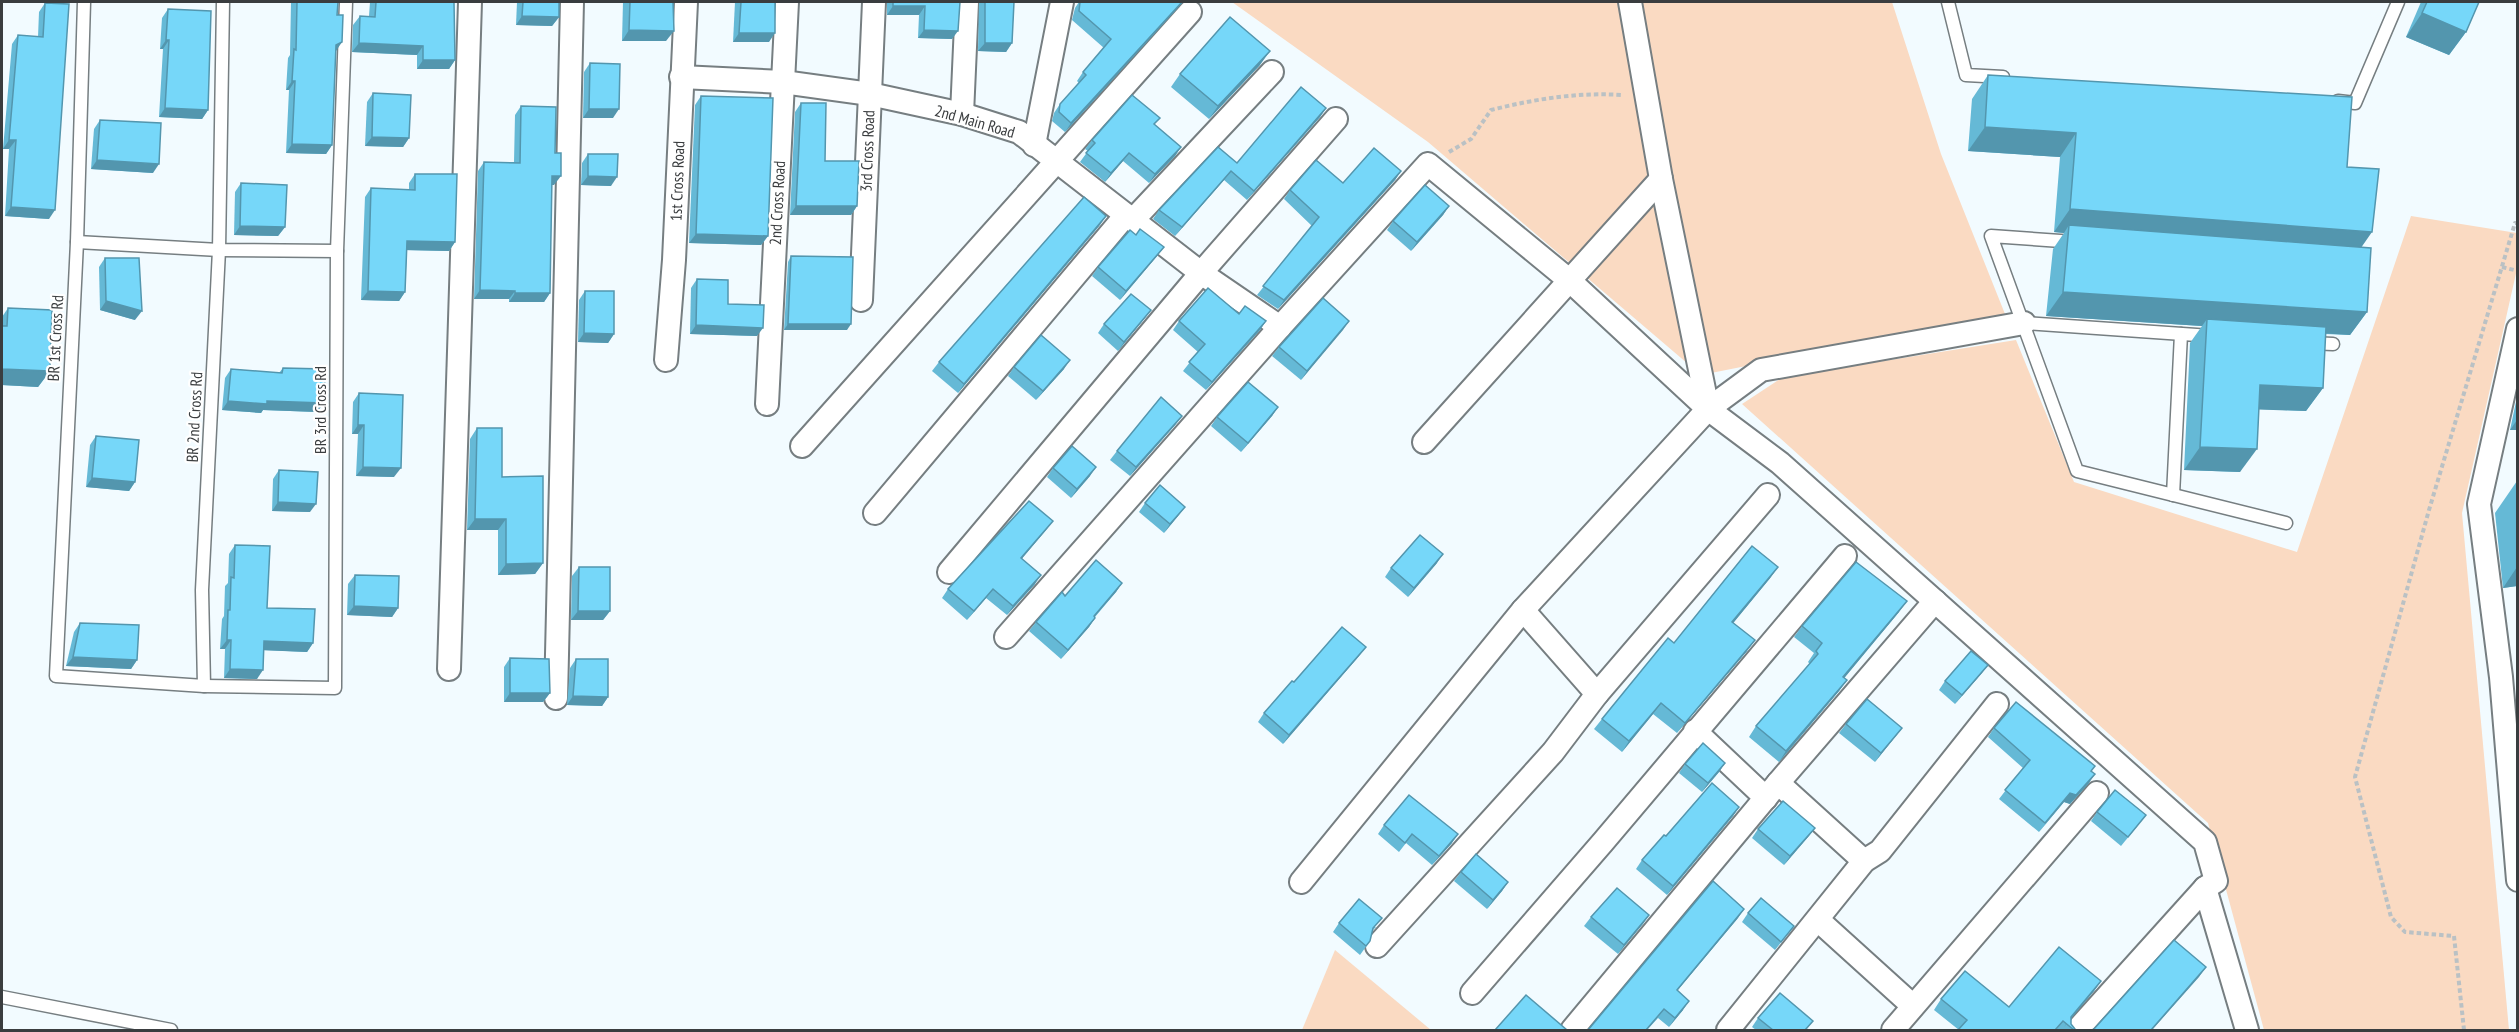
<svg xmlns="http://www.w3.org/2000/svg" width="2519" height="1032" viewBox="0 0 2519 1032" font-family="'PT Sans Narrow',sans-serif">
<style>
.green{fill:#fadac2}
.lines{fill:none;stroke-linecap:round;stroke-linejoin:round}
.service-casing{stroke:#767e81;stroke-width:15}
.minor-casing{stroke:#767e81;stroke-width:26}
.path{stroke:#bac1c4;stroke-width:4;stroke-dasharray:4.5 3;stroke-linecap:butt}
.service{stroke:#fff;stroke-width:12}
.minor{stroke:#fff;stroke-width:22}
.wall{fill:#65b9d6}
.shaded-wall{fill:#5396ae}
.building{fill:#76d7f9;stroke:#5396ae;stroke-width:1.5}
.labels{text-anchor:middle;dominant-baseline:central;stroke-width:4.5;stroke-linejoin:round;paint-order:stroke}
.street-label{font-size:16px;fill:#3a3d3f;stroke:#fff}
</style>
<rect width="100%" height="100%" fill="#f2fbff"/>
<!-- green -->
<g class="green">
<polygon points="1232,2 1892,2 1941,154 2005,314 1701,375 1428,142"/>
<polygon points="2411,216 2517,233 2517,269 2462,513 2509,1030 2264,1030 2208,823 1742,404 1783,377 2016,340 2074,482 2297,552"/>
<polygon points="1335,950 1431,1030 1302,1030"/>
</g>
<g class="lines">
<defs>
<g id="service">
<polyline points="84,2 77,242 56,676 204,686 202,590 219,250 223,2"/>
<polyline points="1948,2 1966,75 2003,77"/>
<polyline points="2338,101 2355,103 2398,2"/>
<polyline points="77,242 219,250 337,251"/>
<polyline points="2075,242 1991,236 2077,471 2286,523"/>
<polyline points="2024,323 2211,336"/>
<polyline points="2310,343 2333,344"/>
<polyline points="2173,495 2181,334"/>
<polyline points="204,686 335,688 337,251 346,2"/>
<polyline points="2,997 171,1030"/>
</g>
<g id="minor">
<polyline points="1630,2 1661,179 1708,409 1780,463 2205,842 2216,881 2205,888 2077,1030"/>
<polyline points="681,77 783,82 870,94 962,114 1019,132 1201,273 1280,327"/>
<polyline points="962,114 967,2"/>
<polyline points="1034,145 1062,2"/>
<polyline points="1133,220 1272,72"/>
<polyline points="861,300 874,2"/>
<polyline points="2518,329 2479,504 2501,677 2518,880"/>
<polyline points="666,360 674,260 686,2"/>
<polyline points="767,404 787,2"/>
<polyline points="1424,442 1661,179"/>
<polyline points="802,446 1190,12"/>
<polyline points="875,513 1126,215"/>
<polyline points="949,572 1201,273 1336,119"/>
<polyline points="1523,610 1597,694"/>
<polyline points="1006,637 1280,327 1428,164 1569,280 1708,409"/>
<polyline points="449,669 470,2"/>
<polyline points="556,698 572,2"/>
<polyline points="1695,731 1766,798"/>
<polyline points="1778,783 1864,861"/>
<polyline points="1301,882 1523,610 1708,409 1761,370 2024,323"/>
<polyline points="2205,888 2247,1030"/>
<polyline points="1818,920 1913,1006"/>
<polyline points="1377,946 1553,752 1597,694 1768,495"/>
<polyline points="1472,993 1603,842 1845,556"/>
<polyline points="1572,1030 1778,783 1935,601"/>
<polyline points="1728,1030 1864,861 1880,851 1997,704"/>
<polyline points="1893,1030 2097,793"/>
</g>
</defs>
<!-- service casing -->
<use href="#service" class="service-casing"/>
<!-- minor casing -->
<use href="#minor" class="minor-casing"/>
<!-- path -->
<g class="path">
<path d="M1449,152L1471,139L1491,110C1535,99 1578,92 1622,95"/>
<polyline points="2502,267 2518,271"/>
<polyline points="2464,1030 2454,936 2405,932 2391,917 2355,777 2429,510 2515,223 2518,223"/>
</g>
<!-- service -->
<use href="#service" class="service"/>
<!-- minor -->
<use href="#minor" class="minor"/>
</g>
<!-- wall -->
<g class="wall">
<polygon points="291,2 338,2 332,145 326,154 286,153 289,90 286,90 288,58 290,55"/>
<polygon points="370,2 454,2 455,60 449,69 417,69 417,55 352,52 353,25 360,16 369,16"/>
<polygon points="517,2 559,2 559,17 552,26 516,25"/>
<polygon points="623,2 673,2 666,41 622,41"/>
<polygon points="735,2 775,2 769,42 733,42"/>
<polygon points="887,2 960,2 952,39 918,38 919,15 887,15"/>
<polygon points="979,2 1014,2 1012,43 1006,52 978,51"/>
<polygon points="1079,2 1183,2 1065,132 1052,121 1054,113 1060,104 1079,83 1077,81 1083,72 1104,48 1072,20 1075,8"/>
<polygon points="2421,2 2479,2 2466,32 2449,55 2406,37"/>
<polygon points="45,3 49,219 5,216 9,149 3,149 12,44 18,35 38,37 39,12"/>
<polygon points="168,9 208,110 202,119 159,117 163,49 160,49 162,18"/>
<polygon points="590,63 613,118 583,118 584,72"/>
<polygon points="1260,65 1209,119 1171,87 1180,74"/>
<polygon points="1988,75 2347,167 2361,247 2367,312 2350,335 2325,334 2323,388 2306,411 2259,409 2240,472 2184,470 2190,343 2202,326 2046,316 2053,249 2064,233 2054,232 2060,157 1968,151 1972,99"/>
<polygon points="373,93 409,138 403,147 365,146 367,102"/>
<polygon points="701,96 768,236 761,245 689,243 695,105"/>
<polygon points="801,103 825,161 857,206 851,215 790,215 795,112"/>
<polygon points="521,106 554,185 552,185 550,293 544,302 509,302 509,299 474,299 478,171 484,162 514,162 515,115"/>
<polygon points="1326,108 1320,117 1247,200 1224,180 1175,236 1153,219 1159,210"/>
<polygon points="100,120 153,173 91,169 94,129"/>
<polygon points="1155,125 1181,147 1175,156 1149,183 1123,161 1105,182 1080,162 1088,151 1085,149 1092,140"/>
<polygon points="588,154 611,186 581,185 582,163"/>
<polygon points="1401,171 1395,180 1278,309 1257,295 1312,226 1284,199 1290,190 1343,183"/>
<polygon points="415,174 455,242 449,251 407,250 405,292 399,301 361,300 365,197 371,188 409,190 409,183"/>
<polygon points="241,183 285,227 278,236 234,235 235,192"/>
<polygon points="1449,206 1443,215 1411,251 1387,230 1393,221"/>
<polygon points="1100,225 958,393 932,371 939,362"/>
<polygon points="1136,235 1164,247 1157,256 1120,300 1092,276 1098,267"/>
<polygon points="791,256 847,330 784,330 788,262"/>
<polygon points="105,258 135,320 100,310 99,267"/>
<polygon points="697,279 728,304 757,336 690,334 691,288"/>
<polygon points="585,291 614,334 608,343 578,342 579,300"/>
<polygon points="8,308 50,371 38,387 2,385 2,317"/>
<polygon points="1151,310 1144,319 1118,351 1098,333 1104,324"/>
<polygon points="1239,314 1266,321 1260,330 1206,390 1183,371 1198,352 1173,330 1179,321"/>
<polygon points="1349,321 1301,380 1272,356 1279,347"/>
<polygon points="1014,367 1064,369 1036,400 1008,376"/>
<polygon points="283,368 317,412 263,410 261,413 222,410 225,378 231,369 279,373"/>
<polygon points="359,393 394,477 356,476 358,434 352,434 353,402"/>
<polygon points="2517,397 2517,396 2517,430 2510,430"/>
<polygon points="1278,407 1272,416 1241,452 1211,426 1217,417"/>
<polygon points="1176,424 1130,476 1110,460 1117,451"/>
<polygon points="477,428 502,477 543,563 535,574 498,575 498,530 467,530 470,439"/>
<polygon points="96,436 135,482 129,491 86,487 90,445"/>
<polygon points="1053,468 1090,476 1071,498 1047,477"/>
<polygon points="279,470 310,512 272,511 273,479"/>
<polygon points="2517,481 2517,586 2503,588 2495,513"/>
<polygon points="1145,503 1185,507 1178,516 1164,533 1139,512"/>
<polygon points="1046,530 1022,558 1035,584 1007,615 986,598 967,620 942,598 948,589"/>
<polygon points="235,545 267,608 313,643 307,652 264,650 257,679 224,678 225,649 220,649 222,619 224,616 225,586 228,583 229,554"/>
<polygon points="1437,563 1408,597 1385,577 1391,568"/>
<polygon points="579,567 610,611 603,620 571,620 572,576"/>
<polygon points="355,575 398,608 392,617 347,615 348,584"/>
<polygon points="1771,577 1733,623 1747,651 1677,733 1653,714 1622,752 1594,729 1602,719 1674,643"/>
<polygon points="1122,583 1116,592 1095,617 1095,618 1089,627 1061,659 1029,631 1036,622 1065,596"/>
<polygon points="1899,612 1844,678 1847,680 1839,691 1779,762 1749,737 1756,726 1810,664 1808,662 1814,653 1794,637 1802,626"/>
<polygon points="80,623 137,660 131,669 66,666 74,632"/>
<polygon points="1359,656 1283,744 1258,722 1264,713 1294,682"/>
<polygon points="510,658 550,693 543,702 504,702 504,667"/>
<polygon points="576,659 608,697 602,706 567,705 570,668"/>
<polygon points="1988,665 1981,674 1955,704 1939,690 1945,681"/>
<polygon points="1846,724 1902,728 1875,762 1839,733"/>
<polygon points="1994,728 2092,771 2089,783 2070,804 2064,802 2039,832 1999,799 2023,768 1988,737"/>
<polygon points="1725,763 1719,772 1702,792 1679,773 1685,764"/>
<polygon points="1739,807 1733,816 1667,895 1636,869 1642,860 1666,836"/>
<polygon points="2097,812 2139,824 2121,846 2091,821"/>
<polygon points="1384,825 1452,843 1432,865 1406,843 1399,852 1378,834"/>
<polygon points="1815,828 1808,837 1784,865 1752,838 1758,829"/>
<polygon points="1461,872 1508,882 1502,891 1487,909 1454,881"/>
<polygon points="1748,913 1794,926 1775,950 1742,922"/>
<polygon points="1649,915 1618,954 1584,926 1591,917"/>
<polygon points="1738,918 1677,991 1683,1010 1669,1027 1658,1018 1647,1030 1588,1030"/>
<polygon points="1339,923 1376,927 1372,931 1370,941 1360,955 1333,932"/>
<polygon points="2101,981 2094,991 2071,1018 2071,1024 2075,1029 2076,1030 1958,1030 1959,1030 1934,1010 1941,999 2009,1007"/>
<polygon points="1758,1018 1813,1021 1806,1030 1756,1030 1752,1027"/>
</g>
<!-- shaded-wall -->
<g class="shaded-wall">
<polygon points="1182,2 1183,2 1065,132 1071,123"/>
<polygon points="893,6 925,6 919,15 887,15"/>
<polygon points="2422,13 2466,32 2449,55 2406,37"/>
<polygon points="522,16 559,17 552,26 516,25"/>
<polygon points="629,30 674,31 666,41 622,41"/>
<polygon points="924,30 958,31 952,39 918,38"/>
<polygon points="739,33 775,33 769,42 733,42"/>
<polygon points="166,40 169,40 163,49 160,49"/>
<polygon points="342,42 336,51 336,45"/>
<polygon points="359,43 423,46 417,55 352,52"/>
<polygon points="985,43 1012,43 1006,52 978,51"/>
<polygon points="1270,51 1260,65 1209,119 1218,106"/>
<polygon points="423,60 455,60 449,69 417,69"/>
<polygon points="292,81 295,81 289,90 286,90"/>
<polygon points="165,108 208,110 202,119 159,117"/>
<polygon points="1326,108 1320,117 1247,200 1254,191"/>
<polygon points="589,109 619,109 613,118 583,118"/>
<polygon points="1985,127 2076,133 2060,157 1968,151"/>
<polygon points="372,137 409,138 403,147 365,146"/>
<polygon points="9,140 16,140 9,149 3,149"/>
<polygon points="292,144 332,145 326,154 286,153"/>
<polygon points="1181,147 1175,156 1149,183 1155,174"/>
<polygon points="1129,153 1123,161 1105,182 1111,173"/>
<polygon points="97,160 159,164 153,173 91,169"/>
<polygon points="1231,171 1224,180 1175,236 1182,227"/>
<polygon points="1401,171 1395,180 1278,309 1284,300"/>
<polygon points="552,176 561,176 554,185 546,185"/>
<polygon points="588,176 617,177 611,186 581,185"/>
<polygon points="796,206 857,206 851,215 790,215"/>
<polygon points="1449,206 1443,215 1411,251 1417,242"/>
<polygon points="11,207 55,210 49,219 5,216"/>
<polygon points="2070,209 2372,232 2356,255 2069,225 2064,233 2054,232"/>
<polygon points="1106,216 1100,225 958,393 964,384"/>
<polygon points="240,226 285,227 278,236 234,235"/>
<polygon points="696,234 768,236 761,245 689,243"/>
<polygon points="407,241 455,242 449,251 401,250"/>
<polygon points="1164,247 1157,256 1120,300 1126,291"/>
<polygon points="480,290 515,291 509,299 474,299"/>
<polygon points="368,291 405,292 399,301 361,300"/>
<polygon points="2063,292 2367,312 2350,335 2207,326 2207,319 2202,326 2046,316"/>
<polygon points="515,293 550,293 544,302 509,302"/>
<polygon points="106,301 142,311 135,320 100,310"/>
<polygon points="1151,310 1144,319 1118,351 1124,342"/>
<polygon points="1266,321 1260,330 1206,390 1212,382"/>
<polygon points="1349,321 1343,330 1301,380 1307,371"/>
<polygon points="788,324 851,324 847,330 784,330"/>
<polygon points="696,325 763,328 757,336 690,334"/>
<polygon points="584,333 614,334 608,343 578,342"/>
<polygon points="1070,360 1064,369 1036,400 1043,391"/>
<polygon points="2,369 50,371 38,387 2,385"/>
<polygon points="2260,385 2323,388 2306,411 2244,409"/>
<polygon points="228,401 267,401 324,403 317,412 263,410 261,413 222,410"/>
<polygon points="1278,407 1272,416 1241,452 1248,443"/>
<polygon points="1182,416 1176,424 1130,476 1136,467"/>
<polygon points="2517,420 2517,430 2510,430"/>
<polygon points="358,425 364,425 358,434 352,434"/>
<polygon points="2200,447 2257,449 2240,472 2184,470"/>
<polygon points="363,467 401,468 394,477 356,476"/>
<polygon points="1096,467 1090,476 1071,498 1077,489"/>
<polygon points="92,478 135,482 129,491 86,487"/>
<polygon points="278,502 316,504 310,512 272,511"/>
<polygon points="1185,507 1178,516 1164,533 1170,524"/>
<polygon points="475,519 506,519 498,530 467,530"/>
<polygon points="1053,521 1046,530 1015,567 1021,558"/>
<polygon points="1443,554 1437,563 1408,597 1414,588"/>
<polygon points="543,563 535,574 498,575 506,564"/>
<polygon points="1778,567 1771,577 1725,633 1732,622"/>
<polygon points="2517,567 2517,586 2503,588"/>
<polygon points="1041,575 1035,584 1007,615 1013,606"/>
<polygon points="1122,583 1116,592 1087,625 1094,616"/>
<polygon points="993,589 986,598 967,620 974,611"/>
<polygon points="1907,601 1899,612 1836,688 1843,677"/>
<polygon points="354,606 398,608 392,617 347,615"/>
<polygon points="578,611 610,611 603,620 571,620"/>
<polygon points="1095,618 1089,627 1061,659 1068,650"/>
<polygon points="227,640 231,640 225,649 220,649"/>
<polygon points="1755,640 1747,651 1677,733 1685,723"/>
<polygon points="264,641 313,643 307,652 258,650"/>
<polygon points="1366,647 1359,656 1283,744 1289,735"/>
<polygon points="73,657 137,660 131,669 66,666"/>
<polygon points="1988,665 1981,674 1955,704 1962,695"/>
<polygon points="230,669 263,670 257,679 224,678"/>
<polygon points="1847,680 1839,691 1779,762 1786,751"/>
<polygon points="510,693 550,693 543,702 504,702"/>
<polygon points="573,696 608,697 602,706 567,705"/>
<polygon points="1661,703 1653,714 1622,752 1629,741"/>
<polygon points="1902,728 1895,737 1875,762 1881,753"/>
<polygon points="1725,763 1719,772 1702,792 1708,783"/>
<polygon points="2095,774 2089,783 2070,804 2064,802 2039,832 2070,793"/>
<polygon points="1739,807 1733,816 1667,895 1673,886"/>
<polygon points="1815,828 1808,837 1784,865 1790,856"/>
<polygon points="1458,834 1452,843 1432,865 1439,856"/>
<polygon points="1508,882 1502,891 1487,909 1493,900"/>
<polygon points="1744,909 1738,918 1670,999 1677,990"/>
<polygon points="1649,915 1643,924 1618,954 1624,945"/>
<polygon points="2206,967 2199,977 2152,1030 2151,1030"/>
<polygon points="2101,981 2094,991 2064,1027 2071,1017"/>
<polygon points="1689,1001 1683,1010 1669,1027 1675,1018"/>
</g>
<!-- building -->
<g class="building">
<polygon points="297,2 338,2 337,15 343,15 342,42 336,45 332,145 292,144 295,81 292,81 294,49 296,50"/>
<polygon points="376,2 454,2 455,60 423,60 423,46 359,43 360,16 375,17"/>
<polygon points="523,2 559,2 559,17 522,16"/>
<polygon points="630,2 673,2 674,31 629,30"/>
<polygon points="741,2 775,2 775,33 739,33"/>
<polygon points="893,2 960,2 958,31 924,30 925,6 893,6"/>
<polygon points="985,2 1014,2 1012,43 985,43"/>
<polygon points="1080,2 1182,2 1071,123 1059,112 1060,104 1086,75 1083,72 1111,39 1079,11"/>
<polygon points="2427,2 2479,2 2466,32 2422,13"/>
<polygon points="45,3 69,4 55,210 11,207 16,140 9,140 18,35 43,37"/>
<polygon points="168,9 211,11 208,110 165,108 169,40 166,40"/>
<polygon points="1230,17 1270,51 1218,106 1180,74"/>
<polygon points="590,63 620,64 619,109 589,109"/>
<polygon points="1988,75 2352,97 2347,167 2379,169 2372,232 2070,209 2076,133 1985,127"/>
<polygon points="1301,87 1326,108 1254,191 1231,171 1182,227 1159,210 1218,147 1237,163"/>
<polygon points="373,93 411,95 409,138 372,137"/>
<polygon points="1132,95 1160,118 1154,124 1181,147 1155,174 1129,153 1111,173 1086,153 1095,143 1092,140"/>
<polygon points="701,96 773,98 768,236 696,234"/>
<polygon points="801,103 826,103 825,161 859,161 857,206 796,206"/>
<polygon points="521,106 556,107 555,153 561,153 561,176 552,176 550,293 515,293 515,291 480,290 484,162 520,163"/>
<polygon points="100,120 161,123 159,164 97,160"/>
<polygon points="1374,148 1401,171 1284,300 1263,286 1319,217 1290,190 1316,160 1343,183"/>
<polygon points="588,154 618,154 617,177 588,176"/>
<polygon points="415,174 457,174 455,242 407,241 405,292 368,291 371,188 415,190"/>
<polygon points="241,183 287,185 285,227 240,226"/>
<polygon points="1425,185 1449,206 1417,242 1393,221"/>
<polygon points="1084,197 1106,216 964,384 939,362"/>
<polygon points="2069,225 2371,248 2367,312 2063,292"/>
<polygon points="1140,229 1164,247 1126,291 1098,267 1130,230 1136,235"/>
<polygon points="791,256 853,257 851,324 788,324"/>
<polygon points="105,258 139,258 142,311 106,301"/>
<polygon points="697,279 728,280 728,304 764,305 763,328 696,325"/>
<polygon points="1208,288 1239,314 1245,306 1266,321 1212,382 1189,362 1205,344 1179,321"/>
<polygon points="585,291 614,291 614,334 584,333"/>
<polygon points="1131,294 1151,310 1124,342 1104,324"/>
<polygon points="1323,298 1349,321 1307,371 1279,347"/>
<polygon points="8,308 52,310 50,371 2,369 2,326 7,326"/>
<polygon points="2207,319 2326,327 2323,388 2260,385 2257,449 2200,447"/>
<polygon points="1041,335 1070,360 1043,391 1014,367"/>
<polygon points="283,368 325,369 324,403 267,401 267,404 228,401 231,369 282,373"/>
<polygon points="1248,382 1278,407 1248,443 1217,417"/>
<polygon points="359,393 403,395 401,468 363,467 364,425 358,425"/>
<polygon points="1161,397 1182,416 1136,467 1117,451"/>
<polygon points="477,428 502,428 502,477 543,476 543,563 506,564 506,519 475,519"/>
<polygon points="96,436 139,440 135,482 92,478"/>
<polygon points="1072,446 1096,467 1077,489 1053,468"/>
<polygon points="279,470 318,472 316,504 278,502"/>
<polygon points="1160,485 1185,507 1170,524 1145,503"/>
<polygon points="1029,501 1053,521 1021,558 1041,575 1013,606 993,589 974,611 948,589"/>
<polygon points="1420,535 1443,554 1414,588 1391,568"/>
<polygon points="235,545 270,546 267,608 315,609 313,643 264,641 263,670 230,669 231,640 227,640 228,610 230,610 231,577 234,578"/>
<polygon points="1752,546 1778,567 1732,622 1755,640 1685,723 1661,703 1629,741 1602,719 1668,638 1674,643"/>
<polygon points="1096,560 1122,583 1094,616 1095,618 1068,650 1036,622 1062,592 1065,596"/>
<polygon points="1856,562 1907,601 1843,677 1847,680 1786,751 1756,726 1818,654 1816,651 1822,643 1802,626"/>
<polygon points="579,567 610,567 610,611 578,611"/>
<polygon points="355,575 399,576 398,608 354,606"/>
<polygon points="80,623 139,625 137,660 73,657"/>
<polygon points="1342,627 1366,647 1289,735 1264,713 1292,681 1294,682"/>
<polygon points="1971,651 1988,665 1962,695 1945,681"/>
<polygon points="510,658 549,659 550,693 510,693"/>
<polygon points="576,659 608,659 608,697 573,696"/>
<polygon points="1867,699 1902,728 1881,753 1846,724"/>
<polygon points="2016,702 2095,766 2091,771 2095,774 2076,795 2070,793 2045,823 2005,790 2030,760 1994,728"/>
<polygon points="1703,743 1725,763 1708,783 1685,764"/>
<polygon points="1712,783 1739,807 1673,886 1642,860 1664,835 1666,836"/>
<polygon points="2115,790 2146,815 2128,837 2097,812"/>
<polygon points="1409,795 1458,834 1439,856 1412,834 1405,843 1384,825"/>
<polygon points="1783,801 1815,828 1790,856 1758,829"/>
<polygon points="1476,854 1508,882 1493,900 1461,872"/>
<polygon points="1713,881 1744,909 1677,990 1689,1001 1675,1018 1664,1009 1646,1030 1588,1030"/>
<polygon points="1617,888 1649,915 1624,945 1591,917"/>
<polygon points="1761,898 1794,926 1781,942 1748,913"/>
<polygon points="1359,899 1382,918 1373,928 1370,941 1366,946 1339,923"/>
<polygon points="2174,940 2206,967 2151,1030 2092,1030 2094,1029"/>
<polygon points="2059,947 2101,981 2071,1017 2071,1024 2075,1029 2076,1030 2074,1030 2063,1021 2055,1030 1958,1030 1967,1020 1941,999 1965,971 2009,1007"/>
<polygon points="1780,993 1813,1021 1805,1030 1773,1030 1758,1018"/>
<polygon points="1526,995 1567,1030 1495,1030"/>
</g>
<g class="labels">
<!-- street labels -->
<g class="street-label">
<text transform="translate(975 121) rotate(16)">2nd Main Road</text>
<text transform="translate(867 151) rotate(-88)">3rd Cross Road</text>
<text transform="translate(677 181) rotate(-88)">1st Cross Road</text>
<text transform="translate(777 203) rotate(-87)">2nd Cross Road</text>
<text transform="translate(55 338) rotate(-87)">BR 1st Cross Rd</text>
<text transform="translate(320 410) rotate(-90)">BR 3rd Cross Rd</text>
<text transform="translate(194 417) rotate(-87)">BR 2nd Cross Rd</text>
</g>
</g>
<!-- border -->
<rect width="2519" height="1032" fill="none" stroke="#3a3d3f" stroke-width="6"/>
</svg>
